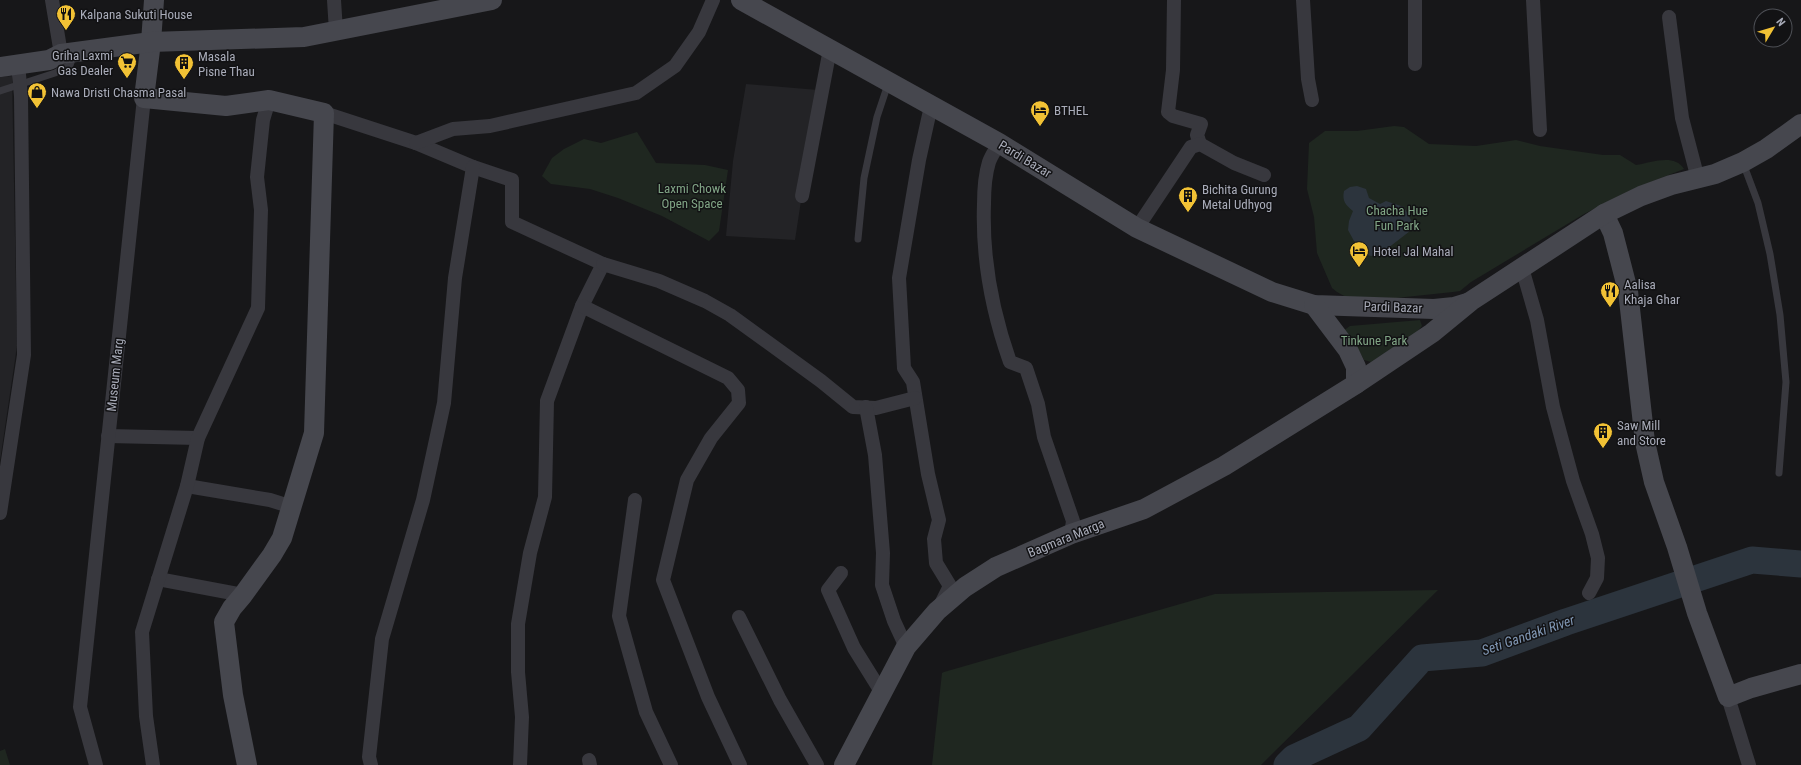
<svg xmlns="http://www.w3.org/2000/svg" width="1801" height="765" viewBox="0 0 1801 765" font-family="'Roboto Condensed',sans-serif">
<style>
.built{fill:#232326}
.green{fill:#1f2720}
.water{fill:#2c343d}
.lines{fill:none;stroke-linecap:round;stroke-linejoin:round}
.river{stroke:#2c343d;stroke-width:27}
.lane{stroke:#38383e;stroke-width:7}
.street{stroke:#38383e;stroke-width:14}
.secondary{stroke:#46474e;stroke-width:20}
.labels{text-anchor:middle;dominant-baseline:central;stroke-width:3;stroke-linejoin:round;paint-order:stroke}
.poi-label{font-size:13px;fill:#a9acb9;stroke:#121214;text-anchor:start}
.street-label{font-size:13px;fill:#a9acb9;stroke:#121214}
.park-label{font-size:13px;fill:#80a485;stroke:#121214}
.water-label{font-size:14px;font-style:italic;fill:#8097b4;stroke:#121214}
</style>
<rect width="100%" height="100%" fill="#171719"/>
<!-- built -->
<g class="built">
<polygon points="12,76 17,346 0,461 0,77"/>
<polygon points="746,84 818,90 795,240 726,236 733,161"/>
</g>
<!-- green -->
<g class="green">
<path d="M1394,126L1404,127L1429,144L1476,146L1516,140L1540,146L1603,155H1620L1636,165C1651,163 1674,153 1684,169L1633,189L1584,214L1471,282L1460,291L1453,292L1396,298L1346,297L1337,292L1332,288L1317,253L1314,217L1307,189L1309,143L1325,131H1357Z"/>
<polygon points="637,132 656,163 705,165 728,170 719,231 709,241 662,216 618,198 590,189 551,184 542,176 552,158 564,149 584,139 601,143"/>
<polygon points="1420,320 1422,326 1417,332 1371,362 1364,360 1357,347 1343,331 1350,326"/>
<polygon points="1438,590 1261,765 932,765 942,673 944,672 1215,594"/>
<polygon points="5,749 10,765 0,765 0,751"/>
</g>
<!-- water -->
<path class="water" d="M1357,186L1366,189L1369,198L1380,204L1386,201L1404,207L1412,222L1410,231L1379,255L1371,256L1365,254L1361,245L1354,241L1348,230L1349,221L1353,211C1345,205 1342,200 1344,191L1350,187Z"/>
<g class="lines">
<!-- river -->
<polyline class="river" points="1287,765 1294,758 1359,728 1422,658 1482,653 1566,622 1752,560 1801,564"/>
<!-- lane -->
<g class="lane">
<polyline points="0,91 55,73 70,65 74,54"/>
<polyline points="1743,163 1758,203 1770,254 1780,315 1786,382 1779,473"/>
<polyline points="858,239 864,178 877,117 888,84"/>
</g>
<!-- street -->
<g class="street">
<polyline points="52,0 61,54"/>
<polyline points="334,0 336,31"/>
<polyline points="1174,0 1173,70 1168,112 1173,116 1201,124 1197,135 1200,144"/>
<polyline points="1303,0 1308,79 1312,100"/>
<polyline points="1533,0 1540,130"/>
<polyline points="1669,17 1682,118 1698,179"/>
<polyline points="1415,64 1415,0"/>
<polyline points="931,106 919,160 899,278 904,368 913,382 928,474 939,520 934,539 936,563 950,586 941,604"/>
<polyline points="324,113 416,143 473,167 512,180 512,222 603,264 582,306 547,401 545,497 530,553 518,624 518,672 522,717 520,765"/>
<polyline points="416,143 453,129 490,126 636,93 675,66 699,32 713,0"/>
<path d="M999,143C996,149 991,156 989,162C985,175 984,190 984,204C982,259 992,311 1010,362L1026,368L1038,404L1044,437L1073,521L1071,534"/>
<polyline points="802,196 830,49"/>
<polyline points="1137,228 1191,147 1200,144 1234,163 1264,175"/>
<polyline points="603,264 659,281 705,301 730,315 821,381 853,407 876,408 915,398"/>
<polyline points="1522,268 1537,320 1553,407 1573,481 1592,534 1598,558 1597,578 1589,593"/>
<polyline points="582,306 728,378 738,390 739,403 711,438 687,480 663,580 708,697 740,765"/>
<polyline points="866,407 875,455 883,553 882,585 894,621 906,647"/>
<polyline points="108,436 198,438"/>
<polyline points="187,486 270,500 292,507"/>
<polyline points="635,500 619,616 646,712 671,765"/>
<polyline points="0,513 24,355 21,96 18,64"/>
<polyline points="841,573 828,590 854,648 882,693"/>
<polyline points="158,579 243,595"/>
<polyline points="739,617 780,700 817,765"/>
<polyline points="1728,697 1749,765"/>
<polyline points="589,760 590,765"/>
<polyline points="96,765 80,707 144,98"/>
<polyline points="153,765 146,716 142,632 187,486 198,438 258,308 261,210 257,177 263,120 269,100"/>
<polyline points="371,765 369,757 382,639 423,500 444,403 455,278 473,167"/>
</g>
<!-- secondary -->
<g class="secondary">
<polyline points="154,0 151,42 144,98 226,106 269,100 324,113 314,433 282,538 272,555 243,595 232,608 224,622 233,695 247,765"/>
<polyline points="741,0 999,143 1137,228 1272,292 1314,305 1434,309 1454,307 1467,303"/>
<polyline points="0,67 49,60 61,54 151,42 304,37 492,0"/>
<polyline points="1604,214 1613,233 1628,291 1645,442 1654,482 1677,547 1697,613 1728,697 1751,688 1801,674"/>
<polyline points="1314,305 1348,350 1356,367 1356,384"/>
<polyline points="844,765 906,647 937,611 965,587 996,567 1071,534 1144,509 1224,466 1356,384 1432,333 1471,301 1604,214 1641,196 1671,185 1715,174 1743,162 1766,149 1801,124"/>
</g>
</g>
<!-- icons -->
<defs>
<symbol id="restaurant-pin" viewBox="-11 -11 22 30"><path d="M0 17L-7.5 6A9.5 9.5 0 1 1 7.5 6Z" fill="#f2c235" stroke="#121214"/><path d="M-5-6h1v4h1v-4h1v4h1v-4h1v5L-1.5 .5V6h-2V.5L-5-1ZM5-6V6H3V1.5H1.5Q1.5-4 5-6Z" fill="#111"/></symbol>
<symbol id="supermarket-pin" viewBox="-11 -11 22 30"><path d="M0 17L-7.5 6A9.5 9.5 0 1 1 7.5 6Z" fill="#f2c235" stroke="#121214"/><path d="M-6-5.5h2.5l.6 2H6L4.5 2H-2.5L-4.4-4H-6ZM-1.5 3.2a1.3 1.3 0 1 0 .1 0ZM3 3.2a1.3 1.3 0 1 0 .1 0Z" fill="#111"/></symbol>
<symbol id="building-pin" viewBox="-11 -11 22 30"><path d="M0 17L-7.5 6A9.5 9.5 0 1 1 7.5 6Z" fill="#f2c235" stroke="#121214"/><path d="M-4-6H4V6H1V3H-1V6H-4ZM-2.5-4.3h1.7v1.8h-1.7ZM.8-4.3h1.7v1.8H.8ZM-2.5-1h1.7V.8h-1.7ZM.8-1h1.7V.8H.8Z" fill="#111"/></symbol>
<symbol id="shop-pin" viewBox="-11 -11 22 30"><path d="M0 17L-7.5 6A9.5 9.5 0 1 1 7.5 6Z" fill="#f2c235" stroke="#121214"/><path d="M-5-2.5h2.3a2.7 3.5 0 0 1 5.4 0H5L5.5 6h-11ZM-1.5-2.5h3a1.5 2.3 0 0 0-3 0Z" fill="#111"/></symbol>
<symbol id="hotel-pin" viewBox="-11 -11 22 30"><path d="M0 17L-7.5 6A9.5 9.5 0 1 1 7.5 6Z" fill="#f2c235" stroke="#121214"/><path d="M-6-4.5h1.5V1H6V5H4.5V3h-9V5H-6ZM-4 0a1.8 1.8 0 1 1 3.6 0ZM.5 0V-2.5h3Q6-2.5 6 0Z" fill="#111"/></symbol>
</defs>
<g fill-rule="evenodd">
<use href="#restaurant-pin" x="55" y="3" width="22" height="30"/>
<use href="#supermarket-pin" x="116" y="51" width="22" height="30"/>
<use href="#building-pin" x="173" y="52" width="22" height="30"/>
<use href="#shop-pin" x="26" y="81" width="22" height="30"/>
<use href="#hotel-pin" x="1029" y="99" width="22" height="30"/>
<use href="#building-pin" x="1177" y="185" width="22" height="30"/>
<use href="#hotel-pin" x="1348" y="240" width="22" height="30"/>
<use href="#restaurant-pin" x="1599" y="280" width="22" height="30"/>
<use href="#building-pin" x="1592" y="421" width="22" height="30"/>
</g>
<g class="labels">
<!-- poi labels -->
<g class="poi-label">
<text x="80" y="14">Kalpana Sukuti House</text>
<text x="113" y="55" text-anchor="end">Griha Laxmi<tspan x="113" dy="15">Gas Dealer</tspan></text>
<text x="198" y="56">Masala<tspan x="198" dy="15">Pisne Thau</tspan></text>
<text x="51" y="92">Nawa Dristi Chasma Pasal</text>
<text x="1054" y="110">BTHEL</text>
<text x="1202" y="189">Bichita Gurung<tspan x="1202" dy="15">Metal Udhyog</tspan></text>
<text x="1373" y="251">Hotel Jal Mahal</text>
<text x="1624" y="284">Aalisa<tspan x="1624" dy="15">Khaja Ghar</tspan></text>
<text x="1617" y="425">Saw Mill<tspan x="1617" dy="15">and Store</tspan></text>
</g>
<!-- street labels -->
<g class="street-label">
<text transform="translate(1025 159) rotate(31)">Pardi Bazar</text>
<text transform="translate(1393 307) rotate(2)">Pardi Bazar</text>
<text transform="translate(115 375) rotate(-84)">Museum Marg</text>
<text transform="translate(1066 538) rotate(-22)">Bagmara Marga</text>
</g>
<!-- park labels -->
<g class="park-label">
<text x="692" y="188">Laxmi Chowk<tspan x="692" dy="15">Open Space</tspan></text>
<text x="1397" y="210">Chacha Hue<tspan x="1397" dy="15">Fun Park</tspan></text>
<text x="1374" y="340">Tinkune Park</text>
</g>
<!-- water labels -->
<g class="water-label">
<text transform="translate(1528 635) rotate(-19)">Seti Gandaki River</text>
</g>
</g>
<!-- north arrow -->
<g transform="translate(1773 28) rotate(52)"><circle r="19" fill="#121214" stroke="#4e5056"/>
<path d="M0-3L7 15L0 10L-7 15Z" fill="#f2c235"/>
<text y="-6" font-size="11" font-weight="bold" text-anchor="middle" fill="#a9acb9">N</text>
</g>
</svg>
